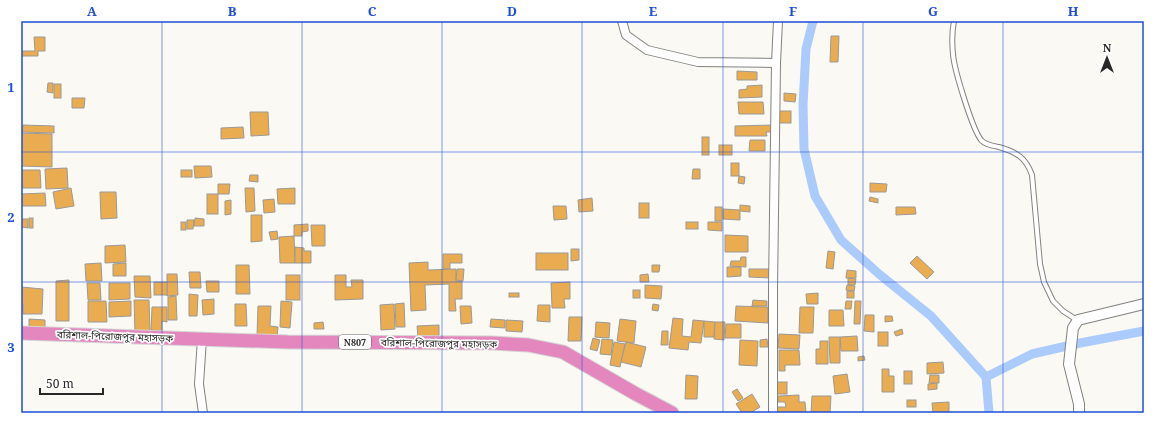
<svg xmlns="http://www.w3.org/2000/svg" width="1165" height="434" viewBox="0 0 1165 434" font-family="'Noto Serif','Noto Sans Bengali',serif">
<style>
.lines{fill:none;stroke-linecap:round;stroke-linejoin:round}
.canal{stroke:#abcbfc;stroke-width:9}
.building{fill:#eaac51;stroke:#9b9995}
.service-casing{stroke:#83827e;stroke-width:6}
.minor-casing{stroke:#83827e;stroke-width:10}
.tertiary-casing{stroke:#83827e;stroke-width:12}
.trunk-casing{stroke:#d4d4d4;stroke-width:15}
.service{stroke:#fff;stroke-width:4}
.minor{stroke:#fff;stroke-width:8}
.tertiary{stroke:#fff;stroke-width:10}
.trunk{stroke:#e387be;stroke-width:13}
.grid{fill:none;stroke:#1d4ed8;stroke-width:1;stroke-opacity:0.55}
.labels{text-anchor:middle;dominant-baseline:central;stroke-width:3.5;stroke-linejoin:round;paint-order:stroke}
.shield{fill:#fff;stroke:#696868;stroke-width:1}
.shield-label{font-size:9px;font-weight:bold;fill:#292827}
.street-label{font-size:10px;fill:#292827;stroke:#fff}
.neatline{fill:none;stroke:#1d4ed8;stroke-width:1.5}
.grid-label{font-size:13px;text-anchor:middle;font-weight:bold;fill:#1d4ed8}
</style>
<rect width="100%" height="100%" fill="#faf9f4"/>
<g class="lines">
<!-- canal -->
<g class="canal">
<polyline points="813,21 806,49 803,105 804,149 815,196 841,240 879,274 931,316 986,377 989,413"/>
<polyline points="986,377 1032,354 1080,343 1144,331"/>
</g>
</g>
<!-- building -->
<g class="building">
<polygon points="831,36 839,36 838,62 830,62"/>
<polygon points="34,37 45,37 45,51 38,51 38,56 21,56 21,51 35,51"/>
<polygon points="737,71 757,72 757,80 737,80"/>
<polygon points="48,83 53,83 53,93 47,92"/>
<rect x="54" y="84" width="7" height="14"/>
<polygon points="762,85 762,97 739,98 739,90 747,89 747,86"/>
<polygon points="784,93 796,94 795,102 784,101"/>
<polygon points="72,98 85,98 84,108 72,108"/>
<polygon points="738,102 763,102 764,114 739,114"/>
<rect x="779" y="111" width="12" height="12"/>
<polygon points="250,112 268,112 269,135 251,136"/>
<polygon points="23,125 54,126 54,133 22,132"/>
<polygon points="773,125 773,132 766,132 767,136 735,136 735,126"/>
<polygon points="243,127 244,138 221,139 221,128"/>
<polygon points="21,133 52,134 52,167 21,166"/>
<rect x="702" y="137" width="7" height="18"/>
<polygon points="750,140 765,140 765,151 749,151"/>
<rect x="719" y="145" width="13" height="10"/>
<rect x="731" y="163" width="8" height="13"/>
<polygon points="194,166 211,166 212,177 195,178"/>
<polygon points="67,168 68,188 46,189 45,169"/>
<polygon points="693,169 700,169 700,179 692,179"/>
<polygon points="21,170 40,170 41,188 21,188"/>
<rect x="181" y="170" width="11" height="7"/>
<polygon points="250,175 258,175 258,182 249,181"/>
<polygon points="739,176 745,177 744,184 738,183"/>
<polygon points="870,183 887,184 886,192 870,192"/>
<polygon points="218,184 230,184 229,194 218,194"/>
<polygon points="71,188 74,206 56,209 53,192"/>
<polygon points="245,188 254,188 255,211 246,212"/>
<polygon points="295,188 295,204 278,204 277,189"/>
<polygon points="100,192 116,192 117,218 101,219"/>
<polygon points="45,193 46,206 21,206 21,194"/>
<rect x="207" y="194" width="11" height="20"/>
<polygon points="870,197 878,199 878,203 869,201"/>
<polygon points="592,198 593,211 579,212 578,200"/>
<polygon points="274,199 275,212 264,213 263,200"/>
<polygon points="231,200 231,214 225,215 225,201"/>
<rect x="639" y="203" width="10" height="15"/>
<polygon points="740,205 750,206 750,212 740,211 740,220 723,219 723,209 740,210"/>
<polygon points="553,206 566,206 567,219 554,220"/>
<rect x="715" y="207" width="7" height="14"/>
<polygon points="896,207 915,207 916,214 896,215"/>
<polygon points="251,215 262,215 262,241 251,242"/>
<rect x="29" y="218" width="4" height="10"/>
<polygon points="195,218 204,219 204,226 194,226"/>
<polygon points="21,219 28,219 28,228 21,227"/>
<polygon points="187,220 194,220 193,229 187,229"/>
<rect x="181" y="222" width="5" height="8"/>
<rect x="686" y="222" width="12" height="7"/>
<polygon points="708,222 722,222 722,231 708,230"/>
<polygon points="308,224 308,231 302,232 302,236 294,236 294,225"/>
<polygon points="311,225 325,225 325,246 312,246"/>
<polygon points="277,231 278,239 271,240 269,232"/>
<polygon points="725,235 748,236 748,252 725,252"/>
<polygon points="294,236 295,263 280,263 279,237"/>
<polygon points="125,245 126,262 105,263 105,246"/>
<polygon points="295,247 304,248 304,251 311,251 311,263 295,263"/>
<polygon points="571,249 579,249 579,260 571,261"/>
<polygon points="828,251 835,252 833,269 826,268"/>
<rect x="536" y="253" width="32" height="17"/>
<polygon points="443,254 462,254 462,263 450,263 450,269 443,269"/>
<polygon points="917,256 934,272 927,279 910,263"/>
<polygon points="741,257 746,257 746,267 730,266 731,261 740,261"/>
<polygon points="428,262 428,270 456,269 456,281 462,281 462,299 455,299 456,311 449,311 449,284 425,285 426,310 411,311 409,263"/>
<polygon points="101,263 102,281 86,281 85,264"/>
<polygon points="126,263 126,276 113,276 113,264"/>
<polygon points="236,265 249,265 250,294 236,294"/>
<polygon points="652,265 660,265 659,272 652,272"/>
<polygon points="727,267 741,267 741,276 727,277"/>
<polygon points="457,269 464,269 463,281 456,280"/>
<polygon points="749,269 770,269 770,278 749,277"/>
<polygon points="847,270 856,271 856,278 846,278"/>
<polygon points="189,272 200,272 201,288 190,288"/>
<polygon points="167,274 177,274 178,295 167,296"/>
<polygon points="648,274 649,282 640,282 640,275"/>
<rect x="286" y="275" width="14" height="25"/>
<polygon points="335,275 346,275 346,287 352,287 351,280 363,280 363,299 335,300"/>
<polygon points="134,276 150,276 151,298 135,297"/>
<polygon points="848,278 856,279 855,285 848,285"/>
<polygon points="69,280 69,321 56,321 56,281"/>
<polygon points="206,281 219,281 219,292 207,292"/>
<rect x="154" y="282" width="13" height="13"/>
<polygon points="570,282 570,299 564,299 565,308 552,308 551,283"/>
<polygon points="87,283 100,283 101,300 88,300"/>
<polygon points="109,283 130,283 130,299 109,300"/>
<polygon points="645,285 662,286 661,299 645,298"/>
<polygon points="847,285 855,286 854,291 846,290"/>
<polygon points="21,287 43,289 42,314 23,314 23,305 21,305"/>
<rect x="633" y="290" width="7" height="8"/>
<rect x="847" y="291" width="7" height="7"/>
<rect x="509" y="293" width="10" height="4"/>
<polygon points="818,293 818,304 807,304 806,294"/>
<polygon points="189,294 198,295 197,316 189,316"/>
<polygon points="176,296 177,320 168,320 168,297"/>
<polygon points="214,299 214,314 203,315 202,300"/>
<polygon points="134,300 149,300 150,331 135,332"/>
<polygon points="753,300 767,301 767,306 752,306"/>
<polygon points="88,301 106,301 107,322 88,322"/>
<polygon points="131,301 131,316 109,317 109,302"/>
<polygon points="281,301 292,302 290,328 280,327"/>
<polygon points="846,301 852,301 851,309 845,309"/>
<polygon points="855,301 861,301 860,324 854,324"/>
<polygon points="404,303 405,327 396,327 395,304"/>
<polygon points="235,304 246,304 247,326 235,326"/>
<polygon points="394,304 395,329 381,330 380,305"/>
<polygon points="653,304 659,305 658,311 652,310"/>
<polygon points="538,305 550,305 550,322 537,321"/>
<polygon points="258,306 271,306 270,326 278,327 277,337 257,336"/>
<polygon points="460,306 471,306 472,323 461,324"/>
<polygon points="736,306 768,307 768,323 735,321"/>
<polygon points="152,307 167,307 167,322 162,321 162,331 151,330"/>
<polygon points="800,307 814,307 813,333 799,333"/>
<polygon points="829,310 843,310 844,326 829,326"/>
<polygon points="865,315 874,315 874,332 864,331"/>
<polygon points="885,316 892,316 893,321 885,322"/>
<polygon points="569,317 582,317 581,341 568,341"/>
<polygon points="673,318 683,319 682,336 691,337 693,320 704,321 701,343 689,342 688,350 669,348"/>
<polygon points="29,319 45,320 45,328 29,327"/>
<polygon points="491,319 505,320 505,328 490,327"/>
<polygon points="620,319 636,321 634,343 617,341"/>
<polygon points="506,320 523,321 522,332 506,331"/>
<polygon points="704,321 715,322 714,337 704,337"/>
<polygon points="323,322 324,329 314,329 314,323"/>
<polygon points="596,322 610,323 609,338 595,337"/>
<polygon points="715,322 725,322 724,340 714,339"/>
<polygon points="726,324 741,324 741,338 725,338"/>
<polygon points="439,325 439,336 418,337 417,326"/>
<polygon points="902,329 903,334 896,336 894,332"/>
<polygon points="662,331 668,331 668,345 661,345"/>
<rect x="878" y="332" width="10" height="14"/>
<polygon points="779,334 800,335 799,349 778,348"/>
<polygon points="857,336 858,351 841,351 840,337"/>
<polygon points="829,337 840,337 840,363 830,363"/>
<polygon points="593,338 600,340 597,351 590,349"/>
<polygon points="602,339 613,340 611,355 600,354"/>
<polygon points="767,339 768,347 760,347 760,340"/>
<polygon points="740,340 758,341 757,366 739,365"/>
<polygon points="820,341 828,341 828,364 816,364 816,349 820,349"/>
<polygon points="614,342 625,344 620,367 610,365"/>
<polygon points="626,342 646,347 641,367 621,362"/>
<polygon points="779,350 799,350 800,365 785,365 785,371 779,371"/>
<polygon points="864,356 865,360 858,361 858,357"/>
<polygon points="943,362 944,373 927,374 927,363"/>
<polygon points="882,369 889,369 889,376 894,376 894,392 882,392"/>
<rect x="904" y="371" width="8" height="13"/>
<polygon points="847,374 850,392 835,394 833,376"/>
<polygon points="686,375 698,376 697,399 685,399"/>
<polygon points="930,375 939,375 939,383 929,383"/>
<rect x="777" y="382" width="10" height="12"/>
<polygon points="937,383 937,389 928,390 928,384"/>
<polygon points="737,389 743,398 738,401 732,392"/>
<polygon points="752,394 760,407 750,413 742,413 736,404"/>
<polygon points="799,395 799,402 805,402 806,413 776,413 776,407 786,407 785,402 778,402 778,396"/>
<polygon points="812,396 831,396 830,413 811,413"/>
<rect x="907" y="400" width="9" height="7"/>
<polygon points="949,402 949,413 933,413 932,403"/>
</g>
<g class="lines">
<defs>
<path id="service" d="M954,21C952,31 952,44 953,54C954,69 973,132 982,141C986,145 994,146 999,147C1017,152 1026,158 1032,175L1040,264L1044,282L1053,301L1063,311L1077,320"/>
<g id="minor">
<polyline points="622,21 626,35 647,50 698,62 776,63"/>
<polyline points="202,339 199,384 203,413"/>
<polyline points="773,413 773,289 776,63 778,21"/>
</g>
<polyline id="tertiary" points="1079,413 1079,404 1069,364 1073,328 1078,320 1144,304"/>
<polyline id="trunk" points="21,333 288,342 492,343 528,345 563,352 636,394 672,413"/>
</defs>
<!-- service casing -->
<use href="#service" class="service-casing"/>
<!-- minor casing -->
<use href="#minor" class="minor-casing"/>
<!-- tertiary casing -->
<use href="#tertiary" class="tertiary-casing"/>
<!-- trunk casing -->
<use href="#trunk" class="trunk-casing"/>
<!-- service -->
<use href="#service" class="service"/>
<!-- minor -->
<use href="#minor" class="minor"/>
<!-- tertiary -->
<use href="#tertiary" class="tertiary"/>
<!-- trunk -->
<use href="#trunk" class="trunk"/>
</g>
<!-- grid -->
<path class="grid" d="M162,21V413M302,21V413M442,21V413M582,21V413M723,21V413M863,21V413M1003,21V413M21,152H1144M21,282H1144"/>
<g class="labels">
<!-- shield labels -->
<rect class="shield" x="339" y="335" width="32" height="14" rx="3"/>
<g class="shield-label">
<text x="355" y="342">N807</text>
</g>
<!-- street labels -->
<g class="street-label">
<text transform="translate(115 336) rotate(2)">বরিশাল-পিরোজপুর মহাসড়ক</text>
<text transform="translate(439 343) rotate(1)">বরিশাল-পিরোজপুর মহাসড়ক</text>
</g>
</g>
<!-- border -->
<rect width="1165" height="434" fill="none" stroke="#ffffff" stroke-width="44"/>
<!-- north arrow -->
<g transform="translate(1107 58)" stroke="#ffffff" stroke-width="3" paint-order="stroke">
<path d="M0-3L7 15L0 10L-7 15Z" fill="#292827"/>
<text y="-6" font-size="11" font-weight="bold" text-anchor="middle" fill="#292827">N</text>
</g>
<!-- scale -->
<path d="M40 388v6h63v-6" fill="none" stroke="#292827" stroke-width="2"/>
<text x="46" y="388" font-size="12" fill="#292827" stroke="#ffffff" stroke-width="3" paint-order="stroke">50 m</text>
<rect x="22" y="22" width="1121" height="390" class="neatline"/>
<g class="grid-label">
<text x="92" y="16">A</text>
<text x="232" y="16">B</text>
<text x="372" y="16">C</text>
<text x="512" y="16">D</text>
<text x="653" y="16">E</text>
<text x="793" y="16">F</text>
<text x="933" y="16">G</text>
<text x="1073" y="16">H</text>
<text x="11" y="92">1</text>
<text x="11" y="222">2</text>
<text x="11" y="352">3</text>
</g>
</svg>
